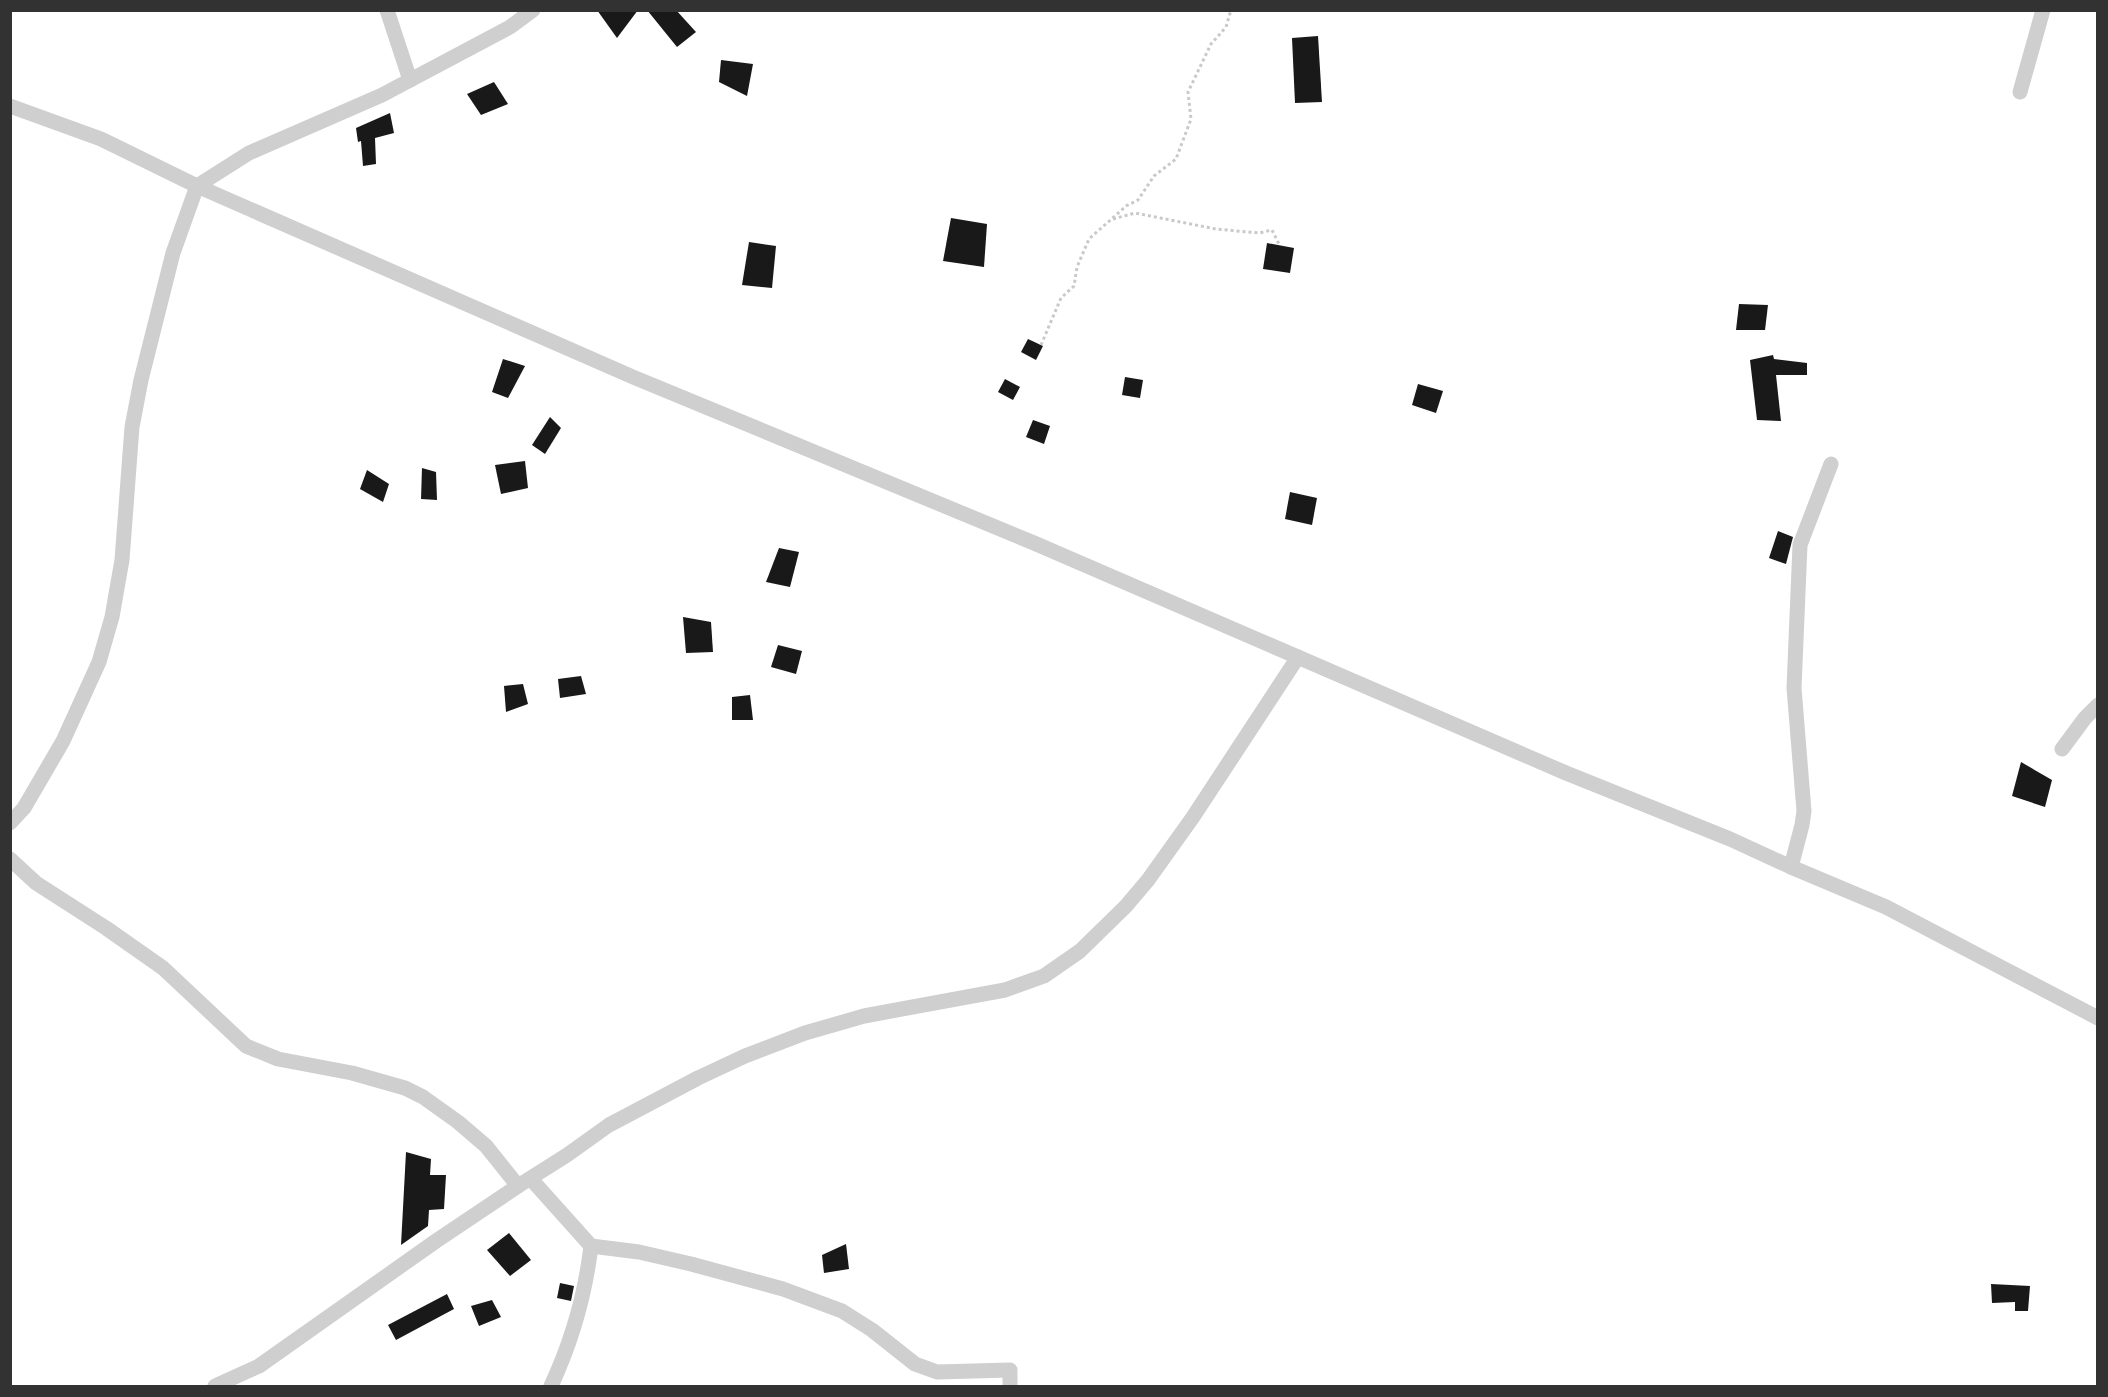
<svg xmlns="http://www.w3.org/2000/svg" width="2108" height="1397" viewBox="0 0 2108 1397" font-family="Cabin,sans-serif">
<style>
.building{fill:#191919}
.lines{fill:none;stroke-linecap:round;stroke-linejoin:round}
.path{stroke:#c9c9c9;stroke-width:3;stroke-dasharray:3 3;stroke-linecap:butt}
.minor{stroke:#cfcfcf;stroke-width:15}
</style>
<rect width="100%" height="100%" fill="#fff"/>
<!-- building -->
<g class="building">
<polygon points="597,10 638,10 617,38"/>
<polygon points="647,10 676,10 696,32 677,47"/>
<polygon points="1318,36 1322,102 1295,103 1292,38"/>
<polygon points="721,60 753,64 747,96 719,82"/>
<polygon points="494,82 508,104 481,115 467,94"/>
<polygon points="390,113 394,133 375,138 376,164 363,166 361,141 358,142 356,128"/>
<polygon points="951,218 987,224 984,267 943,261"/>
<polygon points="749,242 776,246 772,288 742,285"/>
<polygon points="1267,243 1294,248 1290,273 1263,269"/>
<polygon points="1739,304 1768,305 1765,330 1736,330"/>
<polygon points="1028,339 1043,346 1036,360 1021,352"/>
<polygon points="1773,355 1774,359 1807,363 1807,375 1776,375 1781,421 1757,420 1750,360"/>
<polygon points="503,359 525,366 508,398 492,392"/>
<polygon points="1125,377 1143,380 1140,398 1122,395"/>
<polygon points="1005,379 1020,387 1013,400 998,392"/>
<polygon points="1418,384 1443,391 1436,413 1412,405"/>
<polygon points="550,417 561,428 545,454 532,445"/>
<polygon points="1033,420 1050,426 1044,444 1026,437"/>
<polygon points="525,461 528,488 501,494 495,465"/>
<polygon points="422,468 436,472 437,500 421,499"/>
<polygon points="367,470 389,484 383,502 360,489"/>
<polygon points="1290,492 1317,498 1312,525 1285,519"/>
<polygon points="1778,531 1793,537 1786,564 1769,558"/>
<polygon points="779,548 799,552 790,587 766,582"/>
<polygon points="683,617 711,622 713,652 686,653"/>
<polygon points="778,645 802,651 796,674 771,667"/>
<polygon points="581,676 586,694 560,698 558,679"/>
<polygon points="523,684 528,704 506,712 504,686"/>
<polygon points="750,695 753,720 732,720 732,697"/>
<polygon points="2021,762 2052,780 2045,807 2012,796"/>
<polygon points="406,1152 431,1159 430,1175 446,1175 444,1209 429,1210 428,1226 401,1245"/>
<polygon points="509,1233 531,1260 510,1276 487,1250"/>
<polygon points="846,1244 849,1269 824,1273 822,1255"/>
<polygon points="560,1283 574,1286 571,1301 557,1298"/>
<polygon points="1991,1284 2030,1286 2028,1311 2015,1311 2015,1302 1992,1303"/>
<polygon points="447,1294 454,1309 396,1340 388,1325"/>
<polygon points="492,1300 501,1317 479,1326 471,1306"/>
</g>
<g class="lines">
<!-- path -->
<g class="path">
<polyline points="1113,219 1135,213 1216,229 1259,233 1272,230 1280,246"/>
<polyline points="1041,345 1061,298 1074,286 1077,267 1089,239 1126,206 1138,200 1154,176 1176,159 1191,119 1188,92 1211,44 1226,27 1231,10"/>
</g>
<!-- minor -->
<g class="minor">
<polyline points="387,10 410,80"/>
<polyline points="2020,92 2043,10"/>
<polyline points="10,106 101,139 197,186 633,377 1034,543 1566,773 1730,839 1791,867 1886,907 2098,1018"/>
<polyline points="2062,749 2085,718 2098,705"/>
<polyline points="10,823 24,808 63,741 99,662 112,617 122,560 132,427 141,380 173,253 197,186 249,153 382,95 510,27 533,10"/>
<polyline points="10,859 36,883 106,928 163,968 246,1046 278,1059 352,1073 405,1088 423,1097 458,1122 486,1146 518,1186 567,1155 609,1125 698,1078 745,1056 805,1033 864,1016 1005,990 1044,976 1080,951 1126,906 1148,880 1193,817 1298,657"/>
<polyline points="1791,867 1802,825 1804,811 1794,688 1800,545 1831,464"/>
<polyline points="531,1179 591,1246 639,1252 691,1264 783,1289 842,1311 872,1330 915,1364 937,1372 1010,1370 1010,1386"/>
<polyline points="215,1386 259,1366 436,1241 518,1186"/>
<path d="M551,1386C572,1341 585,1296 591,1246"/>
</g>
</g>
<!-- border -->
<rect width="2108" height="1397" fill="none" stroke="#323232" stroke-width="24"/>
</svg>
